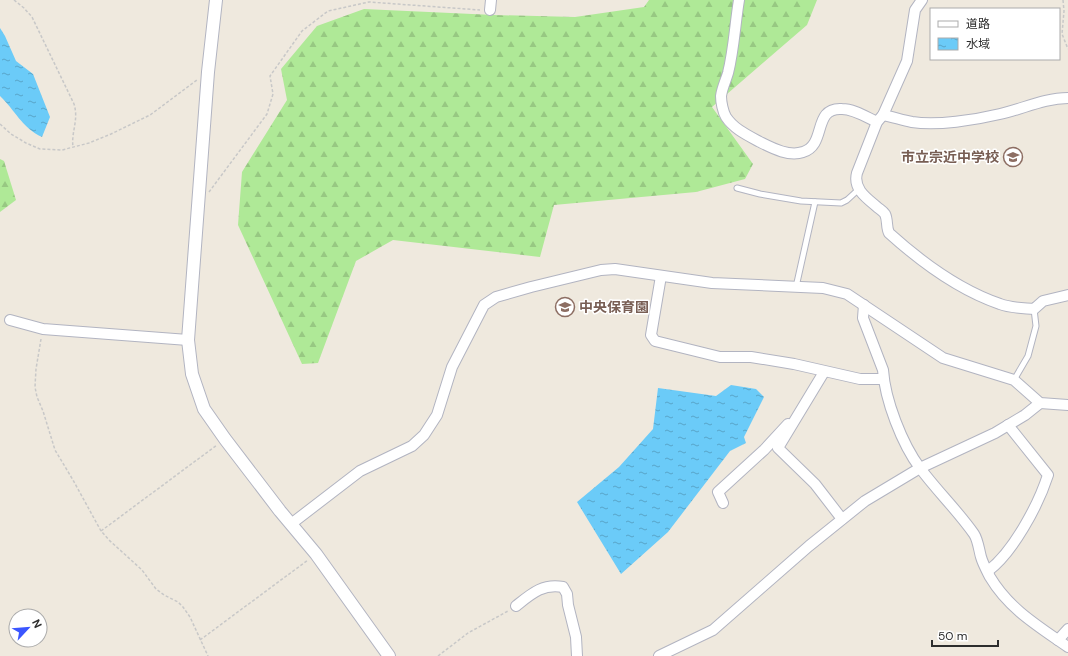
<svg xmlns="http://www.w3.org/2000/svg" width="1068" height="656" viewBox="0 0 1068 656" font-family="'DM Sans','Noto Sans JP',sans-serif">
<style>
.forest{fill:url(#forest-firs)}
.water{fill:url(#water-ripples)}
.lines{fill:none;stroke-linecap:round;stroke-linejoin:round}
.service-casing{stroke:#b2b4c1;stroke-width:7}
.minor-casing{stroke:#b2b4c1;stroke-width:12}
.tertiary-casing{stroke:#b2b4c1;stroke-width:14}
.path{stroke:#c8c8c8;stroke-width:1.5;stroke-dasharray:3 2;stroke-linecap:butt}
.service{stroke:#fff;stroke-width:5}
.minor{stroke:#fff;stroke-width:10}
.tertiary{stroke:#fff;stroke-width:12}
.labels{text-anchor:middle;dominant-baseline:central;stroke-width:3;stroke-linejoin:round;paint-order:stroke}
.education-label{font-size:14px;font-weight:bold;fill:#785e54;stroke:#fff;text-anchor:end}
</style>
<defs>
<pattern id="forest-firs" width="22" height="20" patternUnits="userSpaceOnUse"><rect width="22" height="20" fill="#afe997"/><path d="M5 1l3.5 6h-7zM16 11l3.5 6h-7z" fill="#97c882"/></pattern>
<pattern id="water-ripples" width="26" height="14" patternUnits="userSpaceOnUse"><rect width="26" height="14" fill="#6bcbf8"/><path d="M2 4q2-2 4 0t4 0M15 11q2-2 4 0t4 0" fill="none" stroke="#58a5c9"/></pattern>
</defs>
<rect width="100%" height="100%" fill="#efe9de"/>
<!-- forest -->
<g class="forest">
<polygon points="649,0 817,0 807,25 712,107 753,164 745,179 696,192 554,205 540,257 393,240 356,261 318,363 302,364 238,225 242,172 287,100 281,69 317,26 364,9 494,15 575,17 644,7"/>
<polygon points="0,159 4,161 16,200 0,212"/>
</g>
<!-- water -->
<g class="water">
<path d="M0,28L5,36L16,61L33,74L50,117L42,137C22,128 15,110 0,96Z"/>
<polygon points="731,385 756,389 764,397 744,437 746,443 730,451 668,532 621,574 577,502 619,467 653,429 658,388 716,396"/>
</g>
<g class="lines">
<defs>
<g id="service">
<polyline points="737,188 760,194 801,201 841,203 847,200 859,189"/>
<polyline points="796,287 815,202"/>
<polyline points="1014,380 1028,356 1036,326 1034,309"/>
</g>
<g id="minor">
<path d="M739,0C735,24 734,49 728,73C726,80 722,88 721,96C721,102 723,112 726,117C734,129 747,135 760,142C772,148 789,157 803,152C827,145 812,107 842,109C854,109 866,117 877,122"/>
<path d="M922,0L915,10L907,61L883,115L877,122L857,173C853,188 865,197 876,206C879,209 883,211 885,214C888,220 886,227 889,233C920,261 959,290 1000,304C1010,308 1023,308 1034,309L1043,301L1068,295"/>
<polyline points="490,10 491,0"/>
<path d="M883,115C893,117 902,120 912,122C937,126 975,120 1000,114C1023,109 1044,98 1068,98"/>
<polyline points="661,276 651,335 655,341 720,357 751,357 794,364 860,379 883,379"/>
<path d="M864,305L863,318L883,370C885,400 902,444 920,468C937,491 958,511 974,534C978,540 979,550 981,557C983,564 987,571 990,577C1009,609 1038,626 1068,647"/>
<polyline points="10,320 43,329 188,340"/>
<polyline points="824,372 778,448 815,484 842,519"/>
<polyline points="723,503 718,492 764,450 788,424"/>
<polyline points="291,524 360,471 412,446 424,435 437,415 452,367 484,305 496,297 531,287 601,270 615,269 712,283 823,288 847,294 943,358 1014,380 1040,403 1068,405"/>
<path d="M988,571C1013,552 1038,506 1048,475L1008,425"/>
<path d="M516,606C531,594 543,583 563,587L567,594L568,605L576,637L577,656"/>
<polyline points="1058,640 1068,629"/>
<polyline points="659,656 713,630 809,546 865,501 920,468 995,433 1025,415 1040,403"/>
</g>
<polyline id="tertiary" points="216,0 208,72 188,340 192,374 204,409 225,439 280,511 316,554 389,656"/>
</defs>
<!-- service casing -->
<use href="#service" class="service-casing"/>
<!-- minor casing -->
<use href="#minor" class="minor-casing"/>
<!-- tertiary casing -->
<use href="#tertiary" class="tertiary-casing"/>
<!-- path -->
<g class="path">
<path d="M14,0L24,8L32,17L74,104C79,120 71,132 73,147"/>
<polyline points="1063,0 1064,11 1062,34 1068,49"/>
<polyline points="0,124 11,134 26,143 40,149 62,150 89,143 111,134 150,115 197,80"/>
<polyline points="209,192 267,114 273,94 270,76 302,31 328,11 369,2 480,10"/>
<polyline points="41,339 36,369 35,387 37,397 43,411 55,450 73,480 101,531 109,540 142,570 156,589 164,595 178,602 183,607 190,617 208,656"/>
<polyline points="101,531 217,445"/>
<polyline points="200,640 308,560"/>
<polyline points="438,656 468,633 508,611"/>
</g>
<!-- service -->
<use href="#service" class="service"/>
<!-- minor -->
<use href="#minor" class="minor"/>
<!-- tertiary -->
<use href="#tertiary" class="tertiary"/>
</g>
<!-- icons -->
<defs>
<symbol id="school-ring" viewBox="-11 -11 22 22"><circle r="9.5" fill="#fff" stroke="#8d6e63" stroke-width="1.5"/><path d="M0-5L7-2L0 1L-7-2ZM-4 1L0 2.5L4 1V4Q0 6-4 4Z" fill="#8d6e63"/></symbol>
</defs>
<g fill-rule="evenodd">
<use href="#school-ring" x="1002" y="146" width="22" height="22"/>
<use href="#school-ring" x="554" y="296" width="22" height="22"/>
</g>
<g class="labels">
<!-- education labels -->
<g class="education-label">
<text x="999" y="157">市立宗近中学校</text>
<text x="579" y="307" text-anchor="start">中央保育園</text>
</g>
</g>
<!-- legend -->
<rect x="930" y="8" width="130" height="52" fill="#ffffff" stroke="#ababab"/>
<rect x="938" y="21" width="20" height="6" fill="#ffffff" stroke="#ababab"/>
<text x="966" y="28" font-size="12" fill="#2d2d2d">道路</text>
<rect x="938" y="38" width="20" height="12" fill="url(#water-ripples)" stroke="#ababab"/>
<text x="966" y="48" font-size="12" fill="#2d2d2d">水域</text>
<!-- north arrow -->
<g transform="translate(28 628) rotate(64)"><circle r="19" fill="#ffffff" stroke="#ababab"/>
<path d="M0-3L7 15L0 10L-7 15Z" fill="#3b56ff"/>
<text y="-6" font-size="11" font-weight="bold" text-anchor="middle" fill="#2d2d2d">N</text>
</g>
<!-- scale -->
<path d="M932 640v6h66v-6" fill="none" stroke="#2d2d2d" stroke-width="2"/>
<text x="938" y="640" font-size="12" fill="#2d2d2d" stroke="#ffffff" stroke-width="3" paint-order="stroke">50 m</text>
</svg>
